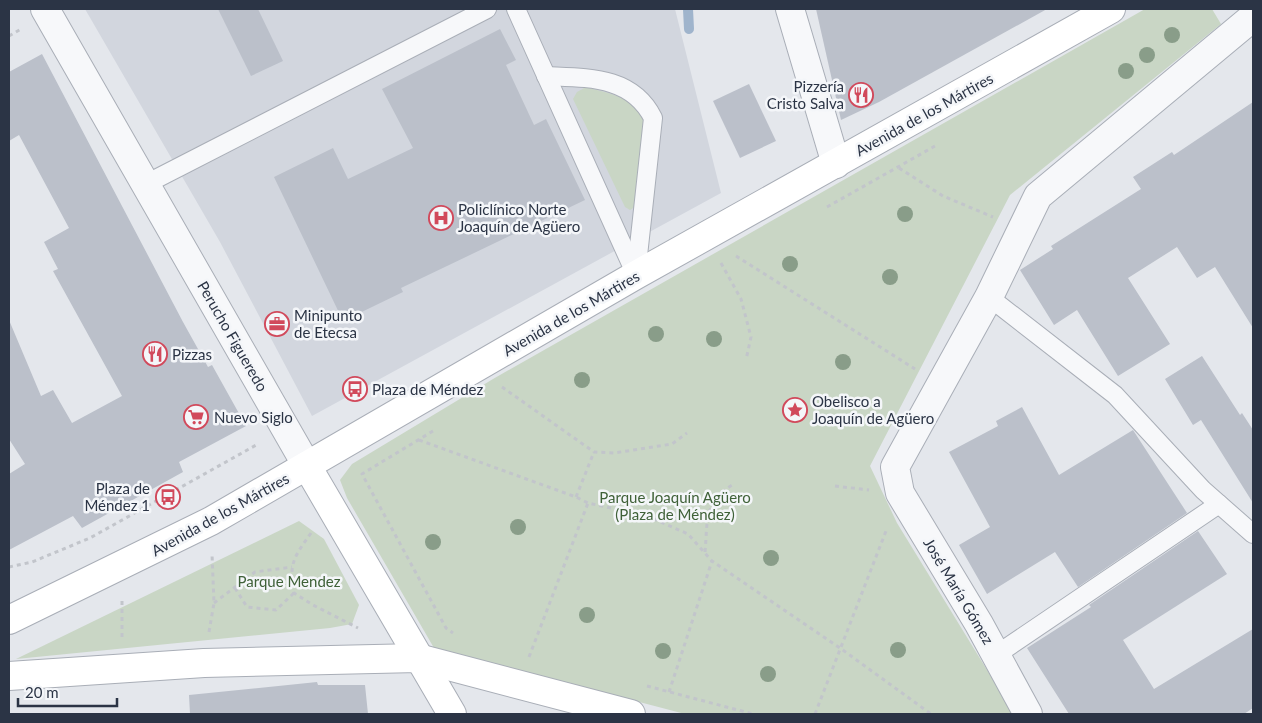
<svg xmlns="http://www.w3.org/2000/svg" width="1262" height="723" viewBox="0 0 1262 723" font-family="Lato,sans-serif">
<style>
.built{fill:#d2d6de}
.green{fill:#c9d6c5}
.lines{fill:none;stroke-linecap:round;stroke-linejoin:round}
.stream{stroke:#9fb4cc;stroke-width:10}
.building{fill:#bbc0ca}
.lane-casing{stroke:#a9aeb7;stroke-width:20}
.street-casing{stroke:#a9aeb7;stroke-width:30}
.secondary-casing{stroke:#a9aeb7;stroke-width:30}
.path{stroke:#c2c5cb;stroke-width:3;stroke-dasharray:4 4;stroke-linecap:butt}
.lane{stroke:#f7f8fa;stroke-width:18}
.street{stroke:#f7f8fa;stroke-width:28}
.secondary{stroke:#fff;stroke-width:28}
.tree{fill:#899d89}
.labels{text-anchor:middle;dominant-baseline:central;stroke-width:5;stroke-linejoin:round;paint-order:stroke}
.poi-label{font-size:15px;fill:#2b3445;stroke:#f4f6f9;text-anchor:start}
.street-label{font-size:15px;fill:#2b3445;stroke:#f4f6f9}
.park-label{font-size:15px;fill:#3f6138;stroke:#f4f6f9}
</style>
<rect width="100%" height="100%" fill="#e4e7ec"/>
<!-- built -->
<polygon class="built" points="85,9 675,9 721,193 312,416 220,242"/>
<!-- green -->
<g class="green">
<polygon points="1145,9 1212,9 1221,24 1010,195 870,466 897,523 1014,714 685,714 434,648 347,498 340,480 352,464 493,379"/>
<path d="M586,87C603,92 634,97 643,115C650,130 637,188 635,207L630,210L625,207L573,99L577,92Z"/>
<polygon points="299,521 324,539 359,605 352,624 330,628 16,659"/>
</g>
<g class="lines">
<!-- stream -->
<polyline class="stream" points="688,9 689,29"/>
</g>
<!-- building -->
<g class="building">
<polygon points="218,9 258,9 283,61 251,76"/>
<polygon points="816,9 1047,9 879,102 841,120"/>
<polygon points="500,29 516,60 506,65 534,125 546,119 585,200 401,288 403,292 343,321 274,177 333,148 348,179 413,148 382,89"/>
<polygon points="42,54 183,322 208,367 212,365 246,426 179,462 183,472 82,528 73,516 9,550 9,474 25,464 9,439 9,320 41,396 53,390 72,423 122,396 53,271 58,269 44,242 69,228 19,135 9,141 9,72"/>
<polygon points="749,84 776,141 740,158 713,101"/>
<polygon points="1253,102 1253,328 1215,267 1197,278 1177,247 1128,278 1170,344 1118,376 1077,310 1054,325 1020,270 1053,249 1051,246 1141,189 1133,177 1172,152 1174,155"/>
<polygon points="1202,356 1240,415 1242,413 1253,430 1253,503 1201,420 1193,425 1165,379"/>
<polygon points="1022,407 1059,475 1133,430 1187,513 1078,587 1055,552 987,594 959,545 990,527 949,452 998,426 996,421"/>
<polygon points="1198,531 1227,574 1123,640 1154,689 1253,629 1253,708 1244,714 1069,714 1027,648 1091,607 1089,605"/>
<polygon points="317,682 318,685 365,685 368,714 190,714 189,695"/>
</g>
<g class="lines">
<defs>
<g id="lane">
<polyline points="516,9 636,275"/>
<path d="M546,76C588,78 632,76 653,118L636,274"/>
<polyline points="146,184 487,9"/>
<polyline points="989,297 1115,395 1203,490 1253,534"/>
<polyline points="996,655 1219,504"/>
</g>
<g id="street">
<polyline points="45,9 307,466"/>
<polyline points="790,9 836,164"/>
<polyline points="1028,714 979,624 900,493 895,467 989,297 1038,196 1253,17"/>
</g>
<g id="secondary">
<polyline points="307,466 452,714"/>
<polyline points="9,620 211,521 636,275 1111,9"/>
<polyline points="9,676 204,663 418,658 631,714"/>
</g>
</defs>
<!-- lane casing -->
<use href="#lane" class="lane-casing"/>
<!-- street casing -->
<use href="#street" class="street-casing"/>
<!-- secondary casing -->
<use href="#secondary" class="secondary-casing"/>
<!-- path -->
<g class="path">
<polyline points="9,36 21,29"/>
<polyline points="899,168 943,196 993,217"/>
<polyline points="827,207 935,146"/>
<polyline points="736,256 915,369"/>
<polyline points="721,263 741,299 751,337 746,360"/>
<polyline points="502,387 594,452 614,453 672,444 687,433"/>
<polyline points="433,431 362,474 446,628 453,633"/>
<polyline points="419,440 576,497 588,503 647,516 688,534 712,561 840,648 931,714"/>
<polyline points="835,486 869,490"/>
<polyline points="576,497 594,452"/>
<path d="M311,533C295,556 288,563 294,593L313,605L358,628"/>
<path d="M705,552C708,519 703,503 735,483"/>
<polyline points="9,567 32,562 90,538 258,444"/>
<polyline points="235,588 247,607 276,610 294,593"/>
<polyline points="214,603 255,572 292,567"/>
<polyline points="209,632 214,603 212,554"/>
<polyline points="122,637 122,599"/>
<polyline points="529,657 588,503"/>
<polyline points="647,686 753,714"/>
<polyline points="669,692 712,561"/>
<polyline points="815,714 886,531"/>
</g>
<!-- lane -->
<use href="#lane" class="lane"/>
<!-- street -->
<use href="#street" class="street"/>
<!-- secondary -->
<use href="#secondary" class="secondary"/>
</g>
<!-- trees -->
<g class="tree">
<circle cx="1172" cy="35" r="8"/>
<circle cx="1147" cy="55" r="8"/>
<circle cx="1126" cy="71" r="8"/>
<circle cx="905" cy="214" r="8"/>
<circle cx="790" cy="264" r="8"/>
<circle cx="890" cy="277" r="8"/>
<circle cx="656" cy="334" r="8"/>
<circle cx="714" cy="339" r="8"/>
<circle cx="843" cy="362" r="8"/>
<circle cx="582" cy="380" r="8"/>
<circle cx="518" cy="527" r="8"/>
<circle cx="433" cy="542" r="8"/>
<circle cx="771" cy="558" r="8"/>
<circle cx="587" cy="615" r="8"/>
<circle cx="898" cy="650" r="8"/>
<circle cx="663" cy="651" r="8"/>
<circle cx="768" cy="674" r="8"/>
</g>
<!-- icons -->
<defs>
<symbol id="restaurant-ring" viewBox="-11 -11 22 22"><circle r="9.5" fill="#f4f6f9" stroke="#d1495b" stroke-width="1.5"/><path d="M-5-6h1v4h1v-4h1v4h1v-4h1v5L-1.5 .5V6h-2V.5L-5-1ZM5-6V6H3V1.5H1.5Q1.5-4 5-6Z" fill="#d1495b"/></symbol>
<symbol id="hospital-ring" viewBox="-11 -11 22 22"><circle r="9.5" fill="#f4f6f9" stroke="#d1495b" stroke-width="1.5"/><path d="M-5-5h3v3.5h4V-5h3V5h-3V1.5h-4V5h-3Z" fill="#d1495b"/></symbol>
<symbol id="office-ring" viewBox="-11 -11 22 22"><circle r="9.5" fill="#f4f6f9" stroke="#d1495b" stroke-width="1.5"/><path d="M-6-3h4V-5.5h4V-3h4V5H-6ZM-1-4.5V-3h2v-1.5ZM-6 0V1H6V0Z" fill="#d1495b"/></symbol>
<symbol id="bus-ring" viewBox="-11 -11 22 22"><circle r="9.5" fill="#f4f6f9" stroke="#d1495b" stroke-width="1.5"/><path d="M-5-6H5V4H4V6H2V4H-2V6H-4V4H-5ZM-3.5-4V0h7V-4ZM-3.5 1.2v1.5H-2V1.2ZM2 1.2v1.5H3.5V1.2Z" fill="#d1495b"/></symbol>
<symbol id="sight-ring" viewBox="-11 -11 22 22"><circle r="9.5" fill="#f4f6f9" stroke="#d1495b" stroke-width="1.5"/><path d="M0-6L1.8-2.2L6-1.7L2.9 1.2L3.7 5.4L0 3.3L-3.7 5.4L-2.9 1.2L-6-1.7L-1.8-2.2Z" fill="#d1495b"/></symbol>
<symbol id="supermarket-ring" viewBox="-11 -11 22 22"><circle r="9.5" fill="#f4f6f9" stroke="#d1495b" stroke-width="1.5"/><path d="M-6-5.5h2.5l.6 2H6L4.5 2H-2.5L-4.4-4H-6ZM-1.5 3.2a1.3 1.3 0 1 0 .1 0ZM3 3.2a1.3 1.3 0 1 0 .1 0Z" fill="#d1495b"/></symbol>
</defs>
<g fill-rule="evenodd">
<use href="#restaurant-ring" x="847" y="81" width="28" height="28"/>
<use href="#hospital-ring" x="427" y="204" width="28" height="28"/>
<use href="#office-ring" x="263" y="310" width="28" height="28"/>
<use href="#restaurant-ring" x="141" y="340" width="28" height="28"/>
<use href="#bus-ring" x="341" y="375" width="28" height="28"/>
<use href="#sight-ring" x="781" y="396" width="28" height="28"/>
<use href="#supermarket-ring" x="182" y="403" width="28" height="28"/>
<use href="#bus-ring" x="154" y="483" width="28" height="28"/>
</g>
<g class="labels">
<!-- poi labels -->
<g class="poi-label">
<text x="844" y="86" text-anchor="end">Pizzería<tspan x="844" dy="17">Cristo Salva</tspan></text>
<text x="458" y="209">Policlínico Norte<tspan x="458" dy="17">Joaquín de Agüero</tspan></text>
<text x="294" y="315">Minipunto<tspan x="294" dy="17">de Etecsa</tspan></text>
<text x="172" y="354">Pizzas</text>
<text x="372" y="389">Plaza de Méndez</text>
<text x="812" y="401">Obelisco a<tspan x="812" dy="17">Joaquín de Agüero</tspan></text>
<text x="214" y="417">Nuevo Siglo</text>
<text x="150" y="488" text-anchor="end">Plaza de<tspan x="150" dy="17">Méndez 1</tspan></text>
</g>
<!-- street labels -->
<g class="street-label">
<text transform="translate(924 114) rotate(-29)">Avenida de los Mártires</text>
<text transform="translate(571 313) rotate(-30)">Avenida de los Mártires</text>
<text transform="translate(233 336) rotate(60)">Perucho Figueredo</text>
<text transform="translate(220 514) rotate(-29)">Avenida de los Mártires</text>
<text transform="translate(959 591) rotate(59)">José María Gómez</text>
</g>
<!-- park labels -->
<g class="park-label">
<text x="675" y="497">Parque Joaquín Agüero<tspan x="675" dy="17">(Plaza de Méndez)</tspan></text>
<text x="289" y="581">Parque Mendez</text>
</g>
</g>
<!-- border -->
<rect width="1262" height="723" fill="none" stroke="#2b3445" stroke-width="20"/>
<!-- scale -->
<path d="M18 698v8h99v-8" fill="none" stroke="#2b3445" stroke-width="2.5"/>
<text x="25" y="698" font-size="15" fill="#2b3445" stroke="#f4f6f9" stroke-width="4" paint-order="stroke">20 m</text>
</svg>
